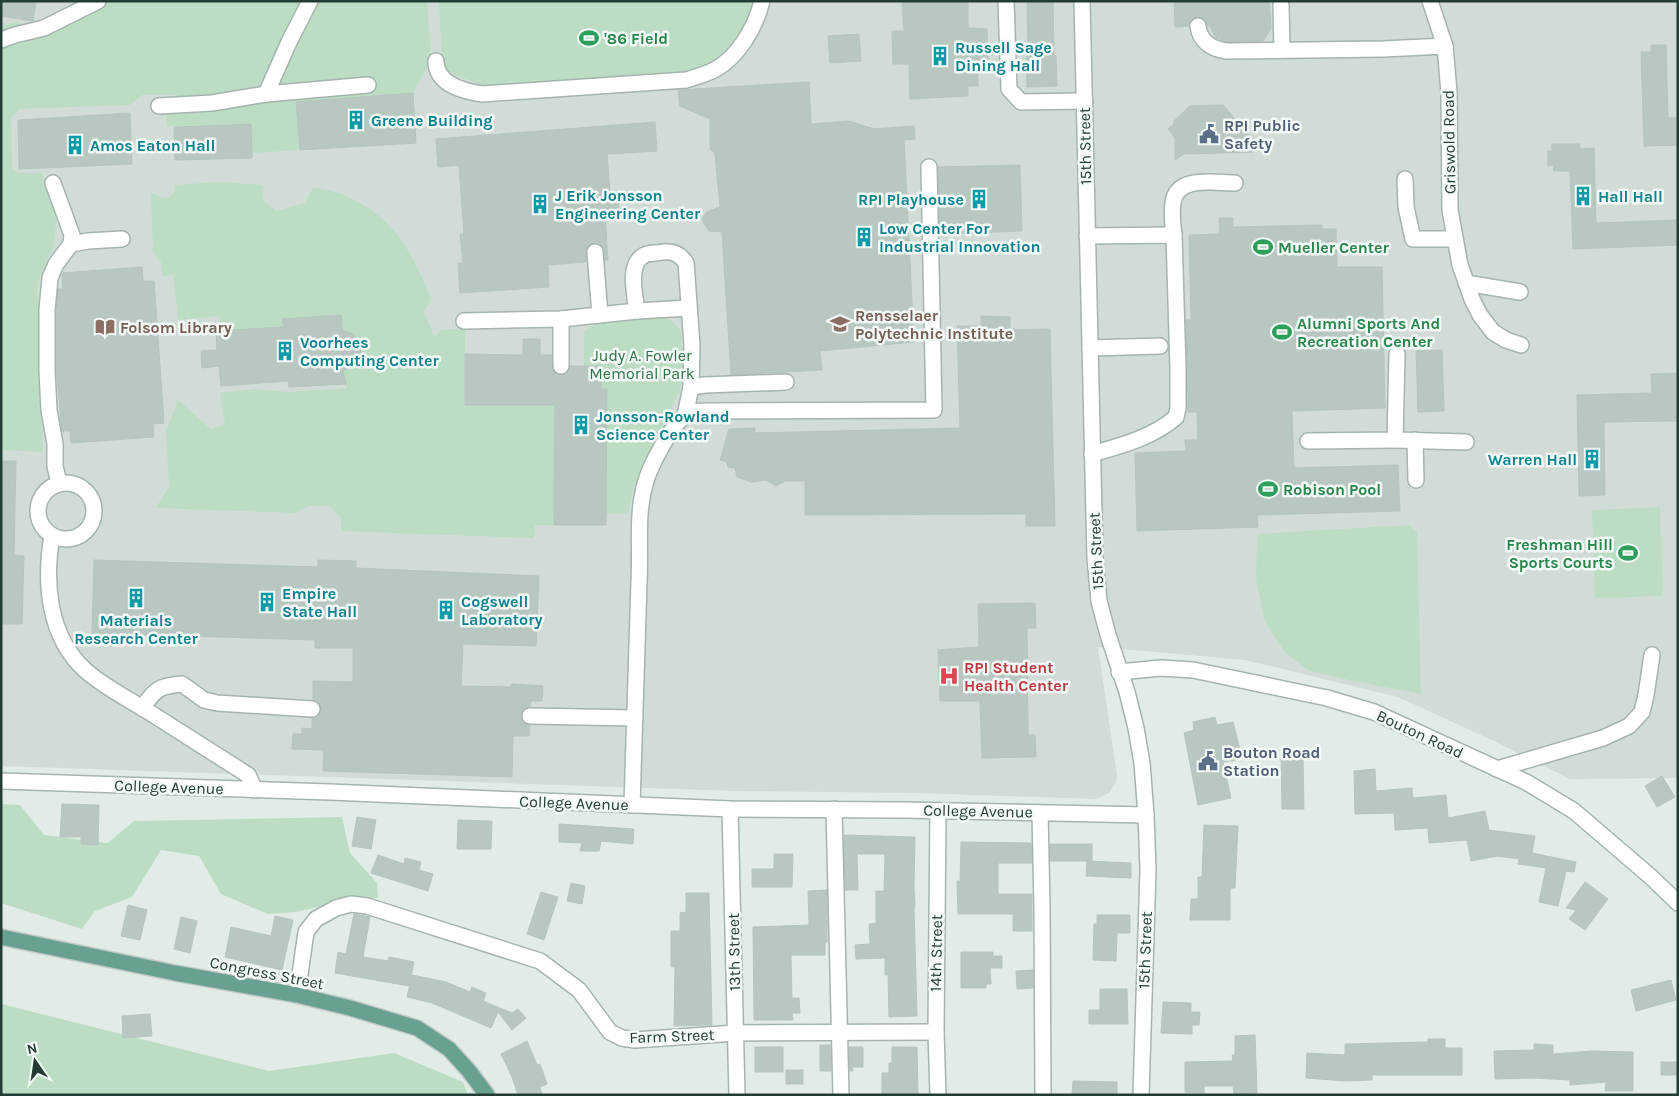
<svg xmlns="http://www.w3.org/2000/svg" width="1679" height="1096" viewBox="0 0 1679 1096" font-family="Karla,sans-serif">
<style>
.built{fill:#d1dcd6}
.green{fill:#bcddc4}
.building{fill:#b8c7c0;stroke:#b5c5be}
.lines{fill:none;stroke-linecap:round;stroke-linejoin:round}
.minor-casing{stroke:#a5b4ae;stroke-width:18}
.major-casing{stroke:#c1c9c6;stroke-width:18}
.minor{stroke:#fff;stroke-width:15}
.major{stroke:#68a091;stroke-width:15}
.labels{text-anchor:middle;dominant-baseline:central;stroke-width:5;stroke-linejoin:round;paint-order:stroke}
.leisure-label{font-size:16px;font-weight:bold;fill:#27864d;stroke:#f3f9f6;text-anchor:start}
.culture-label{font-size:16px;font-weight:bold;fill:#0d838f;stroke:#f3f9f6;text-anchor:start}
.service-label{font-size:16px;font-weight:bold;fill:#4e5e75;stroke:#f3f9f6;text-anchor:start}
.street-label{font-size:16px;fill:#233d35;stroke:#f3f9f6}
.education-label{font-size:16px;font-weight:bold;fill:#785e54;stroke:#f3f9f6;text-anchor:start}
.park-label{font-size:16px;fill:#2e7247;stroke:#f3f9f6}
.health-label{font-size:16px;font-weight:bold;fill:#be3a42;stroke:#f3f9f6;text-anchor:start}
</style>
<rect width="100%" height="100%" fill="#e2ece7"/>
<!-- built -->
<polygon class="built" points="1,1 1678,1 1678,778 1570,779 1496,742 1398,697 1245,660 1098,647 1117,775 1116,782 1109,793 1096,799 917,793 735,791 1,766"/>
<!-- green -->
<g class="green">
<polygon points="78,1 427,1 431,59 413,93 297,102 300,150 252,153 251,124 167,126 166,112 173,109 174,95 142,95 130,105 19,109 11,118 12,168 19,173 42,173 57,213 54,245 37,284 43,452 1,450 1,26 16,22 22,24 46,20"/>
<path d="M439,1H754C749,24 733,51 713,63C703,69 691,72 679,75L491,88L460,77L450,72L442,64Z"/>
<path d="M218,182L264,185L262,200L276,211L305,203L313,187C322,189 333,191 342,194C395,217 410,249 431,299L424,312L434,336L442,330L465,328V405H555L554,525H535L534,538L341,531V518L330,506H310L299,510L297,513L156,508L169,486L166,432L178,400L211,429L225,425L220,393L256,389L289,392L346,388L343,371L355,364L361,354C358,340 356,335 342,330L340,315L284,327L216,331L220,316L178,320L173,275L162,276L161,262L153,252L151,193L163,198L170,197L175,192V185Z"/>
<path d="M662,317L674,322L681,332L683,374L679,392L633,489L628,513L606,514L607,389H601L584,366V331C601,316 640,319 662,317Z"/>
<polygon points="1660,507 1663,596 1595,598 1592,510"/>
<polygon points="1409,525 1417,532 1421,694 1349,680 1308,670 1285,652 1265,622 1256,579 1257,534"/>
<polygon points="1,804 20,805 44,835 108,843 134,821 342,817 350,853 377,883 378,898 352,899 296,912 268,914 221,894 199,856 161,850 132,897 95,911 82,929 1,903"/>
<polygon points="1,1004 269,1071 394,1053 463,1082 468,1095 1,1095"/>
</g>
<!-- building -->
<g class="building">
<polygon points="1,1 36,1 33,21 1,16"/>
<polygon points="902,1 968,1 968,28 987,29 988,65 978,65 978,86 968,86 968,96 910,99 909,64 893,64 892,31 904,31"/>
<polygon points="1027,1 1053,1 1054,56 1056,56 1057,86 1027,87 1026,57 1028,57"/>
<polygon points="1174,1 1269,1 1271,27 1269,32 1263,41 1227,42 1216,38 1210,26 1208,26 1205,20 1200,17 1192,19 1189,26 1175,27"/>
<polygon points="859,34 861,61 830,63 828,36"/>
<polygon points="1651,45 1666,45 1668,118 1678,118 1678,145 1644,146 1641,52 1651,52"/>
<polygon points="809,82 811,124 849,121 874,129 914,126 915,139 904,140 914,342 820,351 822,370 731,375 722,232 709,231 703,222 703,217 707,212 720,207 715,153 710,149 710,119 680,106 678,90"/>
<polygon points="413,93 416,143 300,150 296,102"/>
<polygon points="1223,105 1253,140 1254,152 1184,154 1175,160 1175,138 1168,129 1174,124 1174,121 1190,106"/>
<polygon points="130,113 132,164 19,169 18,120"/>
<polygon points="655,122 657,151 607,154 610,192 618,191 619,215 605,216 608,260 605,260 602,246 599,243 594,243 589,245 586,248 586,262 548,265 549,287 460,293 458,263 463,263 460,234 464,234 459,165 438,167 436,139"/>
<polygon points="251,124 252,158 175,160 174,127"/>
<polygon points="1552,144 1580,144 1579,149 1594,148 1596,223 1678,220 1678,245 1573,249 1570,171 1554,171 1553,165 1548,166 1548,151 1552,151"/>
<polygon points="1020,165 1022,231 940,234 938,167"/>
<polygon points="1219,218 1233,218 1233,227 1322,225 1322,229 1336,229 1337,267 1382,267 1385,408 1292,411 1294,468 1398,465 1400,511 1257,515 1258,527 1137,531 1135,453 1186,451 1185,440 1198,440 1197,412 1188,412 1186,320 1191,320 1189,235 1220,234"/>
<polygon points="142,267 143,281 154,281 164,423 153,424 154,437 71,443 70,431 62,431 56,365 56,310 58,289 63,289 62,274 62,273"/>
<polygon points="341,315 342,330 353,334 359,341 361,354 355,364 343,371 346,384 289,387 288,381 221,386 219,366 202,368 201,351 217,350 216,331 284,327 282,319"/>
<polygon points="981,316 1010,317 1010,330 1050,329 1055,526 1026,526 1026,514 805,515 805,481 785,481 776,486 766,480 751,482 737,477 735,468 728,467 727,462 720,460 729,429 755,428 755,433 960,428 957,326 981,326"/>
<polygon points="523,339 540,339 540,355 552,355 552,366 557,374 566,374 570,366 601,366 601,389 607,389 606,525 554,525 555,405 465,405 465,354 523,355"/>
<polygon points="1442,350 1444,411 1418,412 1416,351"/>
<polygon points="1678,373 1678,421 1604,422 1605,495 1579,496 1577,395 1652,393 1651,374"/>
<polygon points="1,461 16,461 14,555 24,556 22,624 1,624"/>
<polygon points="94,560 318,567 318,560 356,561 356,568 539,576 536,646 463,644 461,686 511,687 512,684 543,686 542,701 531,701 530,707 525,708 521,715 522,721 530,725 529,736 513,736 512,777 323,771 324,750 292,749 293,734 302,734 302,728 312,729 312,718 320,714 321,709 320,704 313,700 313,681 353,682 353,648 315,648 315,640 92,633"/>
<polygon points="1035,603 1036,628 1027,628 1028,735 1035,735 1036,757 982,758 980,701 940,701 938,650 979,647 978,604"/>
<polygon points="1215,717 1217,725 1233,722 1240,750 1234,751 1236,760 1223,762 1231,798 1198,805 1184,733 1194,730 1193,722"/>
<polygon points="1303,757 1304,809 1282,809 1281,758"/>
<polygon points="1375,769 1376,791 1412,788 1413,798 1446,795 1448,818 1485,811 1489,830 1535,836 1532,853 1576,862 1574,872 1566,871 1558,906 1539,902 1546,868 1518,864 1519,859 1497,856 1471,861 1467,840 1429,843 1428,828 1395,830 1394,813 1355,814 1354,771"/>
<polygon points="1662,776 1675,797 1657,807 1645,786"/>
<polygon points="62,804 99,805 98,845 81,844 81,837 60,837"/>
<polygon points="357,817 376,820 371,849 352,846"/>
<polygon points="458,820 492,821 491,849 457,849"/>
<polygon points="559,824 634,829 633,844 601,841 599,851 580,851 582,843 559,842"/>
<polygon points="1204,825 1238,826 1235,888 1230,888 1230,920 1190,920 1191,899 1198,899 1198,877 1202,877"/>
<polygon points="844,835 915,837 914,887 915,907 914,907 917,1016 889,1017 888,975 885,975 885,958 856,959 855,945 870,944 869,924 876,923 876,891 884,891 885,854 857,854 858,890 845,890"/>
<polygon points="961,842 1031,843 1032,863 998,863 998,894 1032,894 1032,931 1013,931 1013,914 958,914 957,881 960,881"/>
<rect x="1050" y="844" width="42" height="17"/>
<polygon points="774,854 793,854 792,887 752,887 752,869 774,869"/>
<polygon points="378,855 404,864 405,858 421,862 419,870 433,874 428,891 371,873"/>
<polygon points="1087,861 1131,863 1131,878 1086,876"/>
<polygon points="1585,882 1608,899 1585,930 1569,919 1576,910 1566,908"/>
<polygon points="571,883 585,886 582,904 567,901"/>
<polygon points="827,890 827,942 825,942 825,955 791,955 792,998 799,998 800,1013 792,1013 793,1020 754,1020 753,927 809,925 808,891"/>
<polygon points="541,892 558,897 544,940 527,934"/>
<polygon points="686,893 709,893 712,1025 674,1026 675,967 671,967 671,931 680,931 680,913 686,912"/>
<polygon points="128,905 147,910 140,940 121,936"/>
<polygon points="354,914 370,917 363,957 388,961 389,957 414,962 409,986 335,973 338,952 346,954"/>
<polygon points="1097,915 1130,915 1130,933 1117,933 1116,961 1093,960 1094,924 1097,924"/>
<polygon points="275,916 293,920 282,970 225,957 231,927 271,936"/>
<polygon points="181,917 197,921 190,953 174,949"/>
<polygon points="961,952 993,952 993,956 1002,956 1002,968 990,968 991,984 986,984 986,988 961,988"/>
<polygon points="1033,970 1033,988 1017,989 1016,971"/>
<polygon points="412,975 446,982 470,992 472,987 486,993 483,1001 512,1013 518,1009 526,1018 512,1030 498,1012 491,1028 432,1003 407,997"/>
<polygon points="1671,980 1676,1000 1636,1011 1631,990"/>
<polygon points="1100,989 1127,989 1128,1024 1089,1024 1089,1010 1100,1010"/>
<polygon points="1163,1002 1191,1003 1191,1012 1200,1012 1199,1025 1192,1025 1192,1034 1161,1033"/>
<polygon points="150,1014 152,1036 123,1038 122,1016"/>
<polygon points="1255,1035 1257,1093 1234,1094 1233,1086 1204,1086 1204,1093 1185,1092 1185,1062 1233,1061 1232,1055 1235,1055 1235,1036"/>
<polygon points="1428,1039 1445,1039 1445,1048 1462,1048 1462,1075 1372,1075 1372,1080 1346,1081 1306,1078 1307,1053 1345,1055 1345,1044 1428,1042"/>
<polygon points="527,1041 537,1065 540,1064 547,1084 540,1087 542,1095 518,1095 512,1077 501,1054"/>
<polygon points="1534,1044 1553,1045 1553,1054 1592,1051 1633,1052 1633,1091 1605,1091 1606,1082 1570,1085 1570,1080 1533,1078 1495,1079 1494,1051 1534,1050"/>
<polygon points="820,1045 830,1045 831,1071 820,1071"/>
<rect x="755" y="1047" width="28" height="25"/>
<polygon points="849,1047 863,1047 863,1067 852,1067 853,1071 850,1071"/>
<polygon points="892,1047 917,1047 918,1095 882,1095 882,1073 889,1073 889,1063 892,1063"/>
<rect x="1661" y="1062" width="17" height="13"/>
<rect x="786" y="1070" width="17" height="14"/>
<polygon points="1073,1081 1117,1082 1117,1095 1072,1095"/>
</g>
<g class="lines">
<defs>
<g id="minor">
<polyline points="1006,1 1009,89 1021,102 1085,101"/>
<polyline points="1082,1 1095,558 1099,601 1108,635 1127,692 1136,728 1142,763 1146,815 1148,869 1141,1095"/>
<polyline points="1430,1 1445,46 1449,92 1450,210 1460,265 1472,299 1480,315 1493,332 1506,340 1521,345"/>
<polyline points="1281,5 1282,50"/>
<path d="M1198,26C1200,42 1212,49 1226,51L1383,49L1445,46"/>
<polyline points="1,40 15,35 44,28 98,1"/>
<path d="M436,61C436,84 462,91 482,94L686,80C696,77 707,74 716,69C739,56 756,26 762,1"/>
<polyline points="266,94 289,42 310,1"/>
<polyline points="159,106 212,103 266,94 368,85"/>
<polyline points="1405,179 1406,207 1413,239 1455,239"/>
<polyline points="53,183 72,235 71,244 56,264 50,278 47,310 47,371 49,410 55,444 55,466 59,483"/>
<path d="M1174,235C1173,225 1171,213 1173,203C1176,175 1215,183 1235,183"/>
<path d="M1087,236L1174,235L1178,368V408L1176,417C1154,437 1120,446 1092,454"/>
<polyline points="71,244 88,241 122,239"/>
<polyline points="595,252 600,315"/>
<polyline points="1466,283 1520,292"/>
<polyline points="561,319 561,366"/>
<polyline points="464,321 561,319 637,311"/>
<polyline points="1090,348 1160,346"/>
<polyline points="691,387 705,385 786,382"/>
<path d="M685,416L691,387L692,345L686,263C680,254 673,251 663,252C658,253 652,253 647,254C626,261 635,295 637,311L689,308"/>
<polyline points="1395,440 1466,442"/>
<polyline points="1415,440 1416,480"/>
<polyline points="1308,441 1395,440 1397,354"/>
<circle cx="66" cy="511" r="28"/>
<path d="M52,536C44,582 48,636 85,670C104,687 127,698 149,712C182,733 215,754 248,775L255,790"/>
<polyline points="1119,672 1161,668 1193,670 1327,698 1374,712 1526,782 1574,811 1651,877 1678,903"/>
<path d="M142,708C156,689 158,686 182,684L204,700L217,703L312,709"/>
<polyline points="530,716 635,718"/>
<polyline points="1497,769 1603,738 1629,726 1642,712 1646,695 1652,655"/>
<polyline points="1,781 330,792 730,809 904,810 1146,815"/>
<path d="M632,805C634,731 637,656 639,582C641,549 636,516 645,484C649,468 671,425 685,416C691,411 700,411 707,411L934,410L929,167"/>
<polyline points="730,809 737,1095"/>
<polyline points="834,809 841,1095"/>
<polyline points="938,811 936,1032 938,1095"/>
<polyline points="1040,813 1042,907 1043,1095"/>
<polyline points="297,995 306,932 316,919 336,908 351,904 367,906 540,961 579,990 610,1032 622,1038 635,1040 736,1033 936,1032"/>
</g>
<polyline id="major" points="1,937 175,973 297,995 350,1008 417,1028 449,1049 469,1071 487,1095"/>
</defs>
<!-- minor casing -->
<use href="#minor" class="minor-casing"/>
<!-- major casing -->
<use href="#major" class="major-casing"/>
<!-- minor -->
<use href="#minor" class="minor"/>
<!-- major -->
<use href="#major" class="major"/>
</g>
<!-- icons -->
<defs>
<symbol id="stadium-bare" viewBox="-9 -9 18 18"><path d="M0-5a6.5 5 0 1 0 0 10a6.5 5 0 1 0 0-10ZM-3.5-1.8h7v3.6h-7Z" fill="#2e9e5b" stroke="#f3f9f6" stroke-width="2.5" paint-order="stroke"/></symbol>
<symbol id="building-bare" viewBox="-9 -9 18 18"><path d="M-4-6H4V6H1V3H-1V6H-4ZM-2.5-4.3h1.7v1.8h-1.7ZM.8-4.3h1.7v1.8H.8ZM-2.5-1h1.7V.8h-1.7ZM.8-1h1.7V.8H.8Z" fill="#0f9aa8" stroke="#f3f9f6" stroke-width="2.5" paint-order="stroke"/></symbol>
<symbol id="civic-bare" viewBox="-9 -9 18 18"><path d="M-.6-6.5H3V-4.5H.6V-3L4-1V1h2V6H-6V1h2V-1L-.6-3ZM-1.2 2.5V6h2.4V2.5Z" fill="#5c6f8a" stroke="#f3f9f6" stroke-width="2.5" paint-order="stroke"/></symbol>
<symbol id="university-bare" viewBox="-9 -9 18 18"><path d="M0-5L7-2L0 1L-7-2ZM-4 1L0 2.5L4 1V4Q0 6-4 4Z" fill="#8d6e63" stroke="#f3f9f6" stroke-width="2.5" paint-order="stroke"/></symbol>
<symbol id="library-bare" viewBox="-9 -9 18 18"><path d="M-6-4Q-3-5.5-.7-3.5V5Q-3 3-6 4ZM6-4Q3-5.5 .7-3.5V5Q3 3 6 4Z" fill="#8d6e63" stroke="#f3f9f6" stroke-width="2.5" paint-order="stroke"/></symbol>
<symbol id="hospital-bare" viewBox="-9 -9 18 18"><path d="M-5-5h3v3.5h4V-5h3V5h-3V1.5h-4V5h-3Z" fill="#e0444e" stroke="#f3f9f6" stroke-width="2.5" paint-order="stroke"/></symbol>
</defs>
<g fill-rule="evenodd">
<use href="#stadium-bare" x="575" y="24" width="28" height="28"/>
<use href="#building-bare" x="926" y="42" width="28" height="28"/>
<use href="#building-bare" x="342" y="106" width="28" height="28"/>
<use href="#civic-bare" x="1195" y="120" width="28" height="28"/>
<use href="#building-bare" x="61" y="131" width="28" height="28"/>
<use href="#building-bare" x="1569" y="182" width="28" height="28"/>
<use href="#building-bare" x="965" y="185" width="28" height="28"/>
<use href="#building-bare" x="526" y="190" width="28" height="28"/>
<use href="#building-bare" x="850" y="223" width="28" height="28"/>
<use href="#stadium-bare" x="1249" y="233" width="28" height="28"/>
<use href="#university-bare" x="826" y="310" width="28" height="28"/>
<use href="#library-bare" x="91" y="313" width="28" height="28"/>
<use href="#stadium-bare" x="1268" y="318" width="28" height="28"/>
<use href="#building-bare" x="271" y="337" width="28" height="28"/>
<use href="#building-bare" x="567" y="411" width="28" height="28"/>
<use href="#building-bare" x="1578" y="445" width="28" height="28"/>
<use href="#stadium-bare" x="1254" y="475" width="28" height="28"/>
<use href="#stadium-bare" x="1614" y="539" width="28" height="28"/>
<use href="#building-bare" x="122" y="584" width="28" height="28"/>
<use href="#building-bare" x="253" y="588" width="28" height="28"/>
<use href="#building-bare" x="432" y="596" width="28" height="28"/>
<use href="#hospital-bare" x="935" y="662" width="28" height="28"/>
<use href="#civic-bare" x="1194" y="747" width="28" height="28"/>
</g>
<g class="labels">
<!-- leisure labels -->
<g class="leisure-label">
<text x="604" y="38">'86 Field</text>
<text x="1278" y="247">Mueller Center</text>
<text x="1297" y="323">Alumni Sports And<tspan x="1297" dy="18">Recreation Center</tspan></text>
<text x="1283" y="489">Robison Pool</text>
<text x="1613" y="544" text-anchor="end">Freshman Hill<tspan x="1613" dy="18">Sports Courts</tspan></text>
</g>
<!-- culture labels -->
<g class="culture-label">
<text x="955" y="47">Russell Sage<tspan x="955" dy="18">Dining Hall</tspan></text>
<text x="371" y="120">Greene Building</text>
<text x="90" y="145">Amos Eaton Hall</text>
<text x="555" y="195">J Erik Jonsson<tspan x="555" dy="18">Engineering Center</tspan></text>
<text x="1598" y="196">Hall Hall</text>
<text x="964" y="199" text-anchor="end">RPI Playhouse</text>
<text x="879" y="228">Low Center For<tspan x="879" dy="18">Industrial Innovation</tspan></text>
<text x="300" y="342">Voorhees<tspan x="300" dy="18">Computing Center</tspan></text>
<text x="596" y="416">Jonsson-Rowland<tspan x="596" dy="18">Science Center</tspan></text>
<text x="1577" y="459" text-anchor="end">Warren Hall</text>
<text x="282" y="593">Empire<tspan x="282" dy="18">State Hall</tspan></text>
<text x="461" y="601">Cogswell<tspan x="461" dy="18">Laboratory</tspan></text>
<text x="136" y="620" text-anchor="middle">Materials<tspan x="136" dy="18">Research Center</tspan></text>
</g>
<!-- service labels -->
<g class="service-label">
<text x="1224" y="125">RPI Public<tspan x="1224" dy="18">Safety</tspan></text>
<text x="1223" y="752">Bouton Road<tspan x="1223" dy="18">Station</tspan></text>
</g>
<!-- street labels -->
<g class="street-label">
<text transform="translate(1449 142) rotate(-91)">Griswold Road</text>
<text transform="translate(1085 146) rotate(-91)">15th Street</text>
<text transform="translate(1096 551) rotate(-93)">15th Street</text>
<text transform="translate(1420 734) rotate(25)">Bouton Road</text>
<text transform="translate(169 787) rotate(2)">College Avenue</text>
<text transform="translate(574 803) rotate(2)">College Avenue</text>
<text transform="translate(978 811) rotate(1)">College Avenue</text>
<text transform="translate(1145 950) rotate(-88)">15th Street</text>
<text transform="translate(734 952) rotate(-91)">13th Street</text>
<text transform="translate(936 953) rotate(-89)">14th Street</text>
<text transform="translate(267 973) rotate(11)">Congress Street</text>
<text transform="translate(672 1036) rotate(-2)">Farm Street</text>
</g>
<!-- education labels -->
<g class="education-label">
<text x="855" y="315">Rensselaer<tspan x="855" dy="18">Polytechnic Institute</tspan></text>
<text x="120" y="327">Folsom Library</text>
</g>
<!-- park labels -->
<g class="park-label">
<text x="642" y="355">Judy A. Fowler<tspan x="642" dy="18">Memorial Park</tspan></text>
</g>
<!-- health labels -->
<g class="health-label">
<text x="964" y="667">RPI Student<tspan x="964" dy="18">Health Center</tspan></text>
</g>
</g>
<!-- border -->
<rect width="1679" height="1096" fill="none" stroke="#233d35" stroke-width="5"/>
<!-- north arrow -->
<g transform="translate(35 1061) rotate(347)" stroke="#f3f9f6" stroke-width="4" paint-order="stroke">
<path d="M0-4L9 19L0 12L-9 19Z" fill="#233d35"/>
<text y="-8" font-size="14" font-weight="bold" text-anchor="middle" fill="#233d35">N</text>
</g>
</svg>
